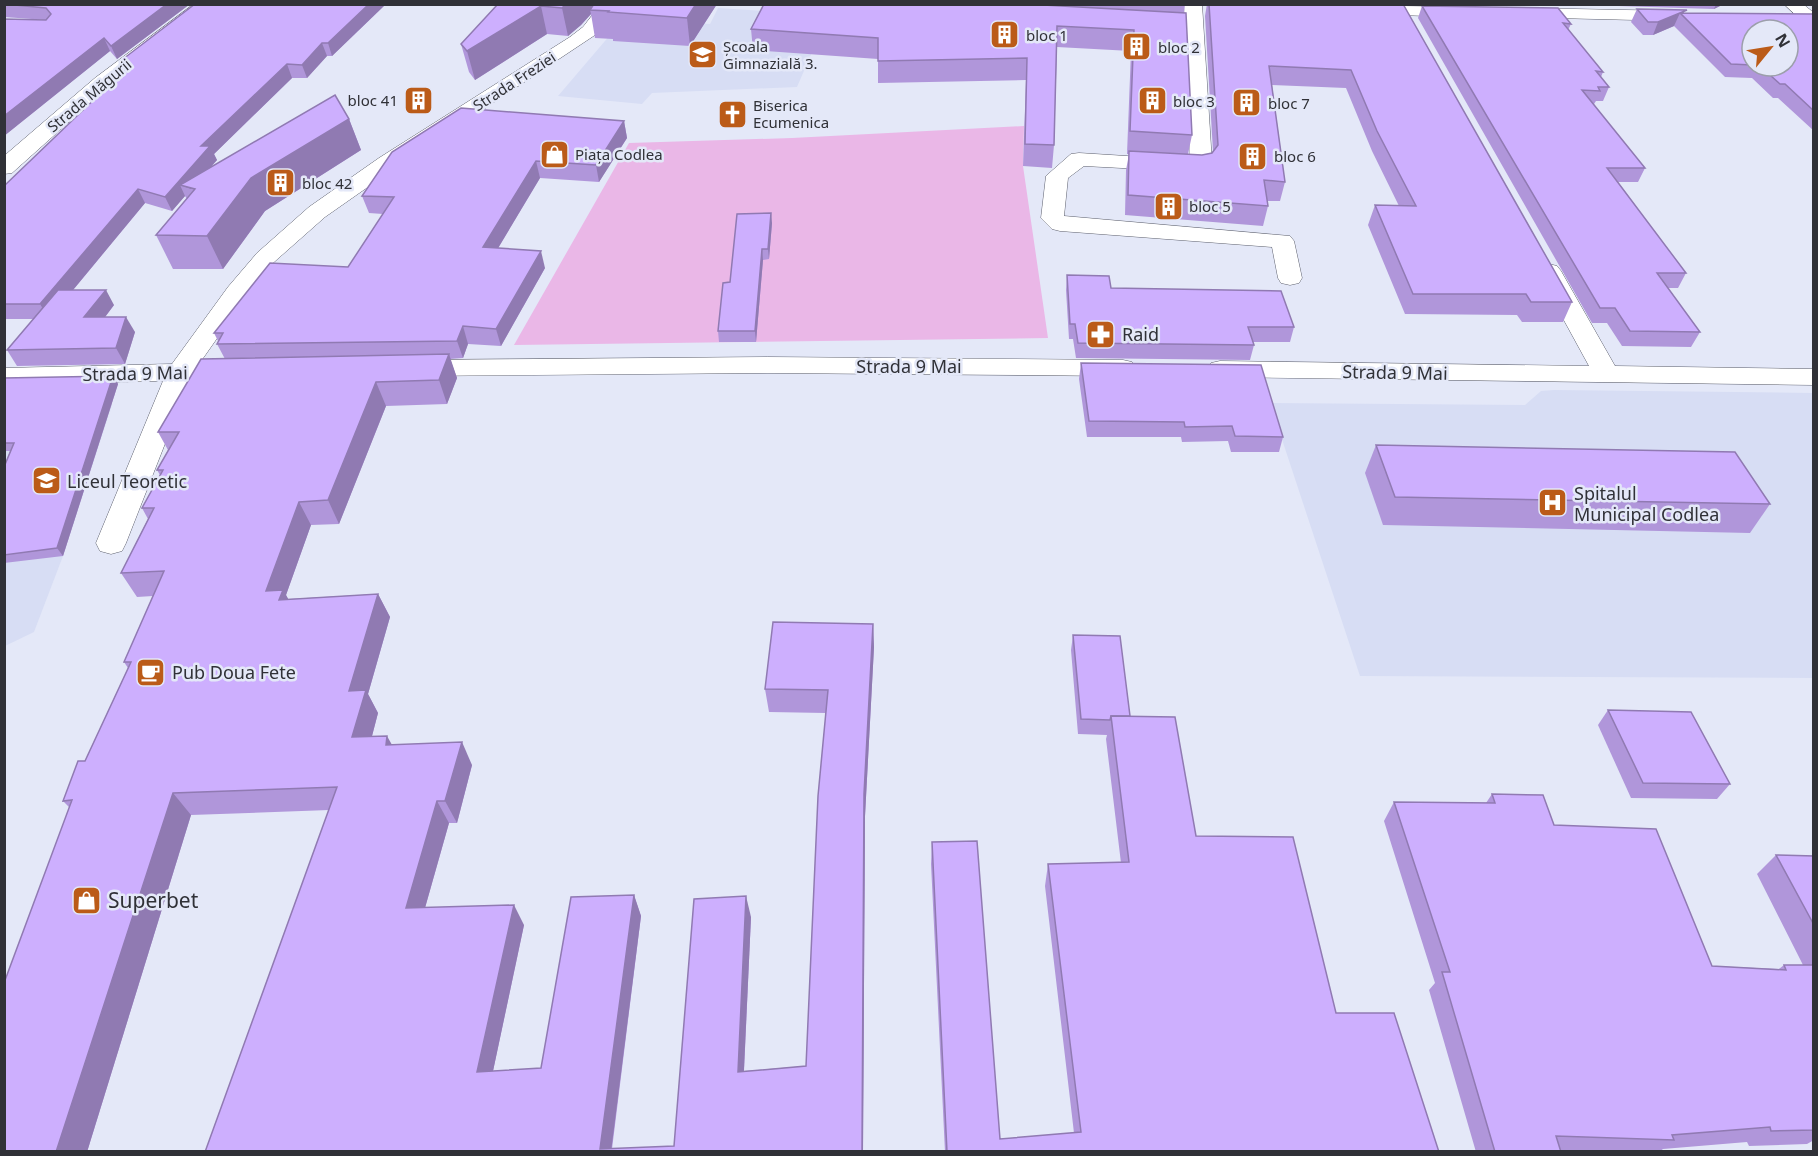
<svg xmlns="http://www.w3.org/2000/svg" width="1818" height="1156" viewBox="0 0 1818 1156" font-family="'Noto Sans',sans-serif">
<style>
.built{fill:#d7ddf4}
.green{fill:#eab7e7}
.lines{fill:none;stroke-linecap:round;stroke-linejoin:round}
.minor-casing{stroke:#5d606d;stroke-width:1}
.minor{fill:#fff;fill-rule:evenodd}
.wall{fill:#b096da;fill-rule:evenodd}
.shaded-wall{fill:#907ab2}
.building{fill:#cdaffe;stroke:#907ab2;stroke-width:1.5}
.labels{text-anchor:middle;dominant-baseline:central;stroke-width:5;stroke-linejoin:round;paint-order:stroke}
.far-poi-label{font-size:15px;fill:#303137;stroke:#e4e8f8;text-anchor:start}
.far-street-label{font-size:15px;fill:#303137;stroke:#e4e8f8}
.poi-label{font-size:18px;fill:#303137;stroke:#e4e8f8;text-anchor:start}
.street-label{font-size:18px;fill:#303137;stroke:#e4e8f8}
.near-poi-label{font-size:21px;fill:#303137;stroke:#e4e8f8;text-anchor:start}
</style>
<rect width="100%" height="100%" fill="#e4e8f8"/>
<!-- built -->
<g class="built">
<polygon points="634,7 662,21 710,24 718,8 828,15 797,87 652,93 642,104 558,96"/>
<polygon points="1554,390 1813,393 1813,678 1360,676 1270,403 1525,405 1541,391"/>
<polygon points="112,405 63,556 34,632 5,646 4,406"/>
</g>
<!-- green -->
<polygon class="green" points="1024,126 1023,166 1048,338 514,345 629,143 792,138"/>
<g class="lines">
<defs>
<g id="minor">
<polygon points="194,4 214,4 109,86 12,173 4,174 4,156 95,78"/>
<polygon points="601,4 618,4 595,35 395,168 325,217 273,263 246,297 199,364 235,363 244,365 248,371 244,377 190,380 126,543 122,551 111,554 100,551 96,543 163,381 4,384 4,368 172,364 228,287 257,253 309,207 379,158 570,37 583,27"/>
<polygon points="1184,4 1202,4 1212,163 1206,171 1198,172 1084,166 1068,178 1064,216 1290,236 1294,241 1302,278 1299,283 1290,285 1281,283 1278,278 1272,247 1060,231 1052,229 1041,218 1046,176 1071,154 1079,153 1190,160"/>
<polygon points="1784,4 1803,4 1814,13 1814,28 1808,27"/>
<polygon points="1402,6 1464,7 1470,8 1473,12 1470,16 1464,17 1396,15 1393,11 1396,7"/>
<polygon points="1520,8 1677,11 1683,12 1686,16 1683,20 1677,21 1514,17 1511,13 1514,9"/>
<polygon points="1549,264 1557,266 1561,271 1615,366 1814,369 1814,385 1220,377 1211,375 1207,369 1211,363 1220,361 1589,366 1537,271 1541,266"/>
<polygon points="768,357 1123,360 1132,362 1136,368 1132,374 1123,376 768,373 410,376 401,374 397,368 401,362 410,360"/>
</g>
</defs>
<!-- minor casing -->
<use href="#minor" class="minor-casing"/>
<!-- minor -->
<use href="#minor" class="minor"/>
</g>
<!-- wall -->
<g class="wall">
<polygon points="4,4 190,4 117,59 110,51 4,136 4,19 46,20 4,17"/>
<polygon points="195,4 386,4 332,56 327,56 307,78 292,78 214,154 217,160 210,168 349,119 361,150 265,211 223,269 173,269 156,235 187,199 185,196 172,211 145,203 73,290 114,305 105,317 135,332 125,364 17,366 7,350 34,319 4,319 4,186 127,68 123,59"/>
<polygon points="498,4 717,4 690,46 613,41 613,39 595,38 591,14 581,25 568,36 547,34 475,80 469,72 461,44"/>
<polygon points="764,4 1185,4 1184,13 1192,135 1188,154 1202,155 1212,153 1213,151 1205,16 1207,4 1403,4 1572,302 1563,322 1522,322 1517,315 1405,314 1368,225 1375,205 1399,206 1372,151 1346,88 1272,85 1285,182 1280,201 1267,201 1268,206 1263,226 1125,215 1126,170 1129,154 1127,154 1131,51 1057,47 1054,145 1052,168 1023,166 1026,80 878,83 878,59 753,50 751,29"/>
<polygon points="1616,4 1724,4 1714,9 1618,6"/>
<polygon points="1422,6 1571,24 1568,30 1603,72 1601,77 1609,87 1603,101 1596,101 1594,104 1593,104 1645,168 1638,182 1618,182 1686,273 1678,288 1668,288 1700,332 1691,347 1622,346 1607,323 1592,323 1418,18"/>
<path d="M1637,9L1685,13L1814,14V131L1778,98H1773L1752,78L1725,77L1674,26L1653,35H1643L1631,22ZM1752,30L1788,66H1752Z"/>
<polygon points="624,121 627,138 599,182 540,178 498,248 545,268 501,346 468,344 463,358 450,359 457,378 447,404 386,406 339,524 311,525 286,595 288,599 378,594 390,617 368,694 378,713 372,736 392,745 472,765 457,823 449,823 425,908 524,925 493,1071 541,1068 634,895 641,916 612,1149 674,1146 751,917 744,1071 806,1066 826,713 769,712 765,689 873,624 874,647 865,816 863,1152 205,1152 329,810 191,815 87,1152 4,1152 69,807 63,801 85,761 128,668 124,662 153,596 137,597 121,573 148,519 142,508 160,475 157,470 168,450 158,432 225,359 217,344 218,341 214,333 348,267 383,214 369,213 362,196"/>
<polygon points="772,223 769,259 763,260 756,342 719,342 718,331 730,282"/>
<polygon points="1067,275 1111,288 1294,327 1290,342 1253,342 1254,345 1250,360 1076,358 1073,339 1069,339 1066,290"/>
<polygon points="1081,363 1283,437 1279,452 1231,452 1228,441 1182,442 1181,437 1087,437 1079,379"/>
<polygon points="113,376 118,384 63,556 4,563 4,467 10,451 4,451 4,378"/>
<polygon points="1376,445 1770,504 1750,533 1383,525 1365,473"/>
<polygon points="1073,635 1130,716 1196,836 1336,1013 1439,1152 945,1152 931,864 932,842 1000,1139 1074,1133 1045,886 1048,864 1121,863 1106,739 1107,735 1078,734 1071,650"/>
<polygon points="1608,710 1730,784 1717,799 1631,798 1598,725"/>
<polygon points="1492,794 1554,825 1712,966 1779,969 1784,965 1803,965 1757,874 1776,855 1814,856 1814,1140 1807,1144 1749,1146 1747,1142 1663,1149 1659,1152 1476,1152 1429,990 1435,983 1384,821 1394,802 1486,803"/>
</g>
<!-- shaded-wall -->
<g class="shaded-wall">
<polygon points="167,4 190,4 117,59 111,46"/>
<polygon points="369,4 386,4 332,56 328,43"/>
<polygon points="566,4 599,4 590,10 591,14 581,25 568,36 562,8"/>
<polygon points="696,4 717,4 690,46 687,18"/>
<polygon points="1716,4 1724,4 1714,9"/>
<polygon points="541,6 547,34 475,80 467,51"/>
<polygon points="1680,13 1674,26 1653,35 1658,22"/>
<polygon points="104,38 110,51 4,136 4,116"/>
<polygon points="322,43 327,56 307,78 302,65"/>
<polygon points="287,64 292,78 214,154 217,160 191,189 180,185 185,196 172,211 165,197 201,146"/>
<polygon points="349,119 361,150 265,211 223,269 207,236 251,178"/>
<polygon points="624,121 627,138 599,182 596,165"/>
<polygon points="536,161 540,178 488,265 483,247"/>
<polygon points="138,189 145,203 49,319 40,304"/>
<polygon points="771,213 772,223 769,259 768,249"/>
<polygon points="762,249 763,260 756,342 755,331"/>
<polygon points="541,251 545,268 501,346 496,329"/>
<polygon points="106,290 114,305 93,333 84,317"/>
<polygon points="126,317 135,332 125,364 116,348"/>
<polygon points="463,326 468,344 463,358 457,341"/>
<polygon points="449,354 457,378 447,404 439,380"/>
<polygon points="113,376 118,384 63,556 57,548"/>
<polygon points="376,382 386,406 339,524 328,500"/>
<polygon points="299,502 311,525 286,595 296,613 266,591"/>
<polygon points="378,594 390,617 368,694 378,713 366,759 352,737 349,691"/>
<polygon points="873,624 874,647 865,816 863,1152 862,1152 864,794"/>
<polygon points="387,736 400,759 386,745"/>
<polygon points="462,742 472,765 457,823 445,801"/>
<polygon points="173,793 191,815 87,1152 56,1152"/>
<polygon points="437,801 449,823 419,929 406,908"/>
<polygon points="634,895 641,916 611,1152 600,1149"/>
<polygon points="746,896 751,917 743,1090 738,1072"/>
<polygon points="514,905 524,925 489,1090 477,1072"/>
</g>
<!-- building -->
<g class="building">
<polygon points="4,4 167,4 111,46 104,38 4,116 4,19 46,20 51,14 46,8"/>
<polygon points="195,4 369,4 328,43 322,43 302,65 287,64 201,146 210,146 165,197 138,189 40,304 4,304 4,186 129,66 123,59"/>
<polygon points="498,4 566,4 562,8 541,6 467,51 461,44"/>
<polygon points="594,4 696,4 687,18 608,12 609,11 590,10"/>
<polygon points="764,4 1025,4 1186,13 1192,135 1130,131 1134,30 1057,26 1054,145 1025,144 1027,58 878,61 878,38 751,29"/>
<polygon points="1209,4 1403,4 1572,302 1531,302 1526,294 1413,294 1375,205 1416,206 1377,131 1351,70 1269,66 1285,182 1264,180 1268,206 1128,195 1129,151 1202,155 1212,153 1218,145"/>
<polygon points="1422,6 1558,8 1571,24 1563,23 1603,72 1596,71 1609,87 1598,87 1600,91 1582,90 1645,168 1607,168 1686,273 1657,273 1700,332 1630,331 1615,308 1600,308"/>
<polygon points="1637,9 1687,10 1680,13 1814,14 1814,111 1785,84 1780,84 1760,66 1788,66 1788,30 1752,30 1752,65 1731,64 1680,13 1658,22 1648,22"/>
<polygon points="335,95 349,119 251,178 207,236 156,235 195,189 180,185"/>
<polygon points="461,108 624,121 596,165 536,161 483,247 541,251 496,329 463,326 457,341 217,344 223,333 214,333 270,263 348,267 394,197 362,196 392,152"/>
<polygon points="771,213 768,249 762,249 755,331 718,331 723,283 730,282 737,214"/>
<polygon points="1067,275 1109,276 1111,288 1281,291 1294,327 1248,327 1254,345 1078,343 1075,324 1070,324"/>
<polygon points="58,290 106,290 84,317 126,317 116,348 7,350"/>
<polygon points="449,354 439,380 376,382 328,500 299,502 266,591 283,590 279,600 378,594 349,691 366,690 352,737 387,736 386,745 462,742 445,801 437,801 406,908 514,905 477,1072 541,1068 571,897 634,895 600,1149 674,1146 694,899 746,896 738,1072 806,1066 818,796 828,690 765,689 773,622 873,624 864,794 862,1152 205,1152 337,787 173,793 56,1152 4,1152 4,983 72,800 63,801 78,761 85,761 131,662 124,662 164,571 121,573 154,508 142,508 163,470 157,470 179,432 158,432 201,359"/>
<polygon points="1081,363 1261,365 1283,437 1235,436 1232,426 1185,427 1184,422 1089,421"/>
<polygon points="113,376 57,548 4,555 4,467 14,443 4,443 4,378"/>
<polygon points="1376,445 1735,452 1770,504 1395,497"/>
<polygon points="1073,635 1120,636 1130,716 1111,716 1110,720 1081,719"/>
<polygon points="1608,710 1691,712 1730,784 1643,783"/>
<polygon points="1111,716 1175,717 1196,836 1293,837 1336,1013 1394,1013 1439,1152 947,1152 932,842 977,841 1000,1139 1081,1132 1048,864 1129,862"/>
<polygon points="1492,794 1543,795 1554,825 1656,829 1712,966 1786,970 1784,965 1814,965 1814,1130 1771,1131 1770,1127 1672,1135 1674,1140 1556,1136 1561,1152 1495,1152 1442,972 1450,972 1394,802 1495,803"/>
<polygon points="1776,855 1814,856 1814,925"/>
</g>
<!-- icons -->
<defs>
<symbol id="building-square" viewBox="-11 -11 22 22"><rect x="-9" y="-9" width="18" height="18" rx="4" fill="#bb5b18" stroke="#e4e8f8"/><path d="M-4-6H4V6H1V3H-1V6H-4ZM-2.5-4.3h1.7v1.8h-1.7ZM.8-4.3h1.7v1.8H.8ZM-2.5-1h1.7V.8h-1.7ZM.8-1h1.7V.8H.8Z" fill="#fff"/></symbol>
<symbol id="school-square" viewBox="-11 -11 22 22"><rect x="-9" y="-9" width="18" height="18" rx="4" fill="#bb5b18" stroke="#e4e8f8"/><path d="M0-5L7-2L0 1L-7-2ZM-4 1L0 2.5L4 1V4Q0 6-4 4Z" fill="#fff"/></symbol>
<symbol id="church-square" viewBox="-11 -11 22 22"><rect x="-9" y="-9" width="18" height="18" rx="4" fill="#bb5b18" stroke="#e4e8f8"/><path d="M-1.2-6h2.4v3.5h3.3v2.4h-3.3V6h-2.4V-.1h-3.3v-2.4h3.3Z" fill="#fff"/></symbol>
<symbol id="shop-square" viewBox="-11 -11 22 22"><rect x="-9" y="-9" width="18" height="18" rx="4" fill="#bb5b18" stroke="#e4e8f8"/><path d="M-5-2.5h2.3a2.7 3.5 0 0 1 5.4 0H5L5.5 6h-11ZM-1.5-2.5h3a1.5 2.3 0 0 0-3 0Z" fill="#fff"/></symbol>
<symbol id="pharmacy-square" viewBox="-11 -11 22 22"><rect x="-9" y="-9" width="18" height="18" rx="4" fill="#bb5b18" stroke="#e4e8f8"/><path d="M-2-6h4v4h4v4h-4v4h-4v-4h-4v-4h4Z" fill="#fff"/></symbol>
<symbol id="hospital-square" viewBox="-11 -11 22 22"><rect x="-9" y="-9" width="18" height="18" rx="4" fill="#bb5b18" stroke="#e4e8f8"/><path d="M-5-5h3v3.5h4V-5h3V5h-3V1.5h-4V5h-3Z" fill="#fff"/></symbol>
<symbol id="cafe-square" viewBox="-11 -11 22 22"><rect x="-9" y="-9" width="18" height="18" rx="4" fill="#bb5b18" stroke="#e4e8f8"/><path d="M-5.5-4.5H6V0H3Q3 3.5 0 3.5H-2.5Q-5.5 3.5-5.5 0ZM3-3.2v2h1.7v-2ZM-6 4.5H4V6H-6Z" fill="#fff"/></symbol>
</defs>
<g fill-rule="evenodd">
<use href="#building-square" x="988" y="18" width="33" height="33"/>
<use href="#building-square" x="1120" y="30" width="33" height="33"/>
<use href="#school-square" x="686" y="38" width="33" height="33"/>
<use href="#building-square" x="402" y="84" width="33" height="33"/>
<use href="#building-square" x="1136" y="84" width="33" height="33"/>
<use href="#building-square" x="1230" y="86" width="33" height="33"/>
<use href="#church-square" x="716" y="98" width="33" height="33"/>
<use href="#shop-square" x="538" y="138" width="33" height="33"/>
<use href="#building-square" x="1236" y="140" width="33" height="33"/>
<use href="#building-square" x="264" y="166" width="33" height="33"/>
<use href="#building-square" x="1152" y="190" width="33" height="33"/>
<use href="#pharmacy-square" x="1084" y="318" width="33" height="33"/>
<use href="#school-square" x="30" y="464" width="33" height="33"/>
<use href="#hospital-square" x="1536" y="486" width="33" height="33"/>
<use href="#cafe-square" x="134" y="656" width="33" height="33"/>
<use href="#shop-square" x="70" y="884" width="33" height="33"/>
</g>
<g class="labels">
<!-- far-poi labels -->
<g class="far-poi-label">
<text x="1026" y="35">bloc 1</text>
<text x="723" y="46">Școala<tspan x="723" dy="17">Gimnazială 3.</tspan></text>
<text x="1158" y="47">bloc 2</text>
<text x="398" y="100" text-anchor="end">bloc 41</text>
<text x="1173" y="101">bloc 3</text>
<text x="1268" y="103">bloc 7</text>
<text x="753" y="105">Biserica<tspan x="753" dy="17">Ecumenica</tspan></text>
<text x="575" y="154">Piața Codlea</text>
<text x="1274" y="156">bloc 6</text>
<text x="302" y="183">bloc 42</text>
<text x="1189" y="206">bloc 5</text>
</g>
<!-- far-street labels -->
<g class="far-street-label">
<text transform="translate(514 81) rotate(-33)">Strada Freziei</text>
<text transform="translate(89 95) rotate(-40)">Strada Măgurii</text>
</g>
<!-- poi labels -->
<g class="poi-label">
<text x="1122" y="334">Raid</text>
<text x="67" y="481">Liceul Teoretic</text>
<text x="1574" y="493">Spitalul<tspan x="1574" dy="21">Municipal Codlea</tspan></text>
<text x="172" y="672">Pub Doua Fete</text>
</g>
<!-- street labels -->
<g class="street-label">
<text x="909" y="366">Strada 9 Mai</text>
<text transform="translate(1395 372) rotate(1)">Strada 9 Mai</text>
<text transform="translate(135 373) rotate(-1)">Strada 9 Mai</text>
</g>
<!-- near-poi labels -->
<g class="near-poi-label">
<text x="108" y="900">Superbet</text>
</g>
</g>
<!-- border -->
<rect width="1818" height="1156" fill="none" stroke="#303137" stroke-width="12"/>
<!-- north arrow -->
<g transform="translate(1770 48) rotate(60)"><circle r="28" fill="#e4e8f8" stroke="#9c9fab" stroke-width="1.5"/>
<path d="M0-4.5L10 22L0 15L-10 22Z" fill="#bb5b18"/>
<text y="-9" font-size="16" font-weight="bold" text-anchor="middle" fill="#303137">N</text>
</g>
</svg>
